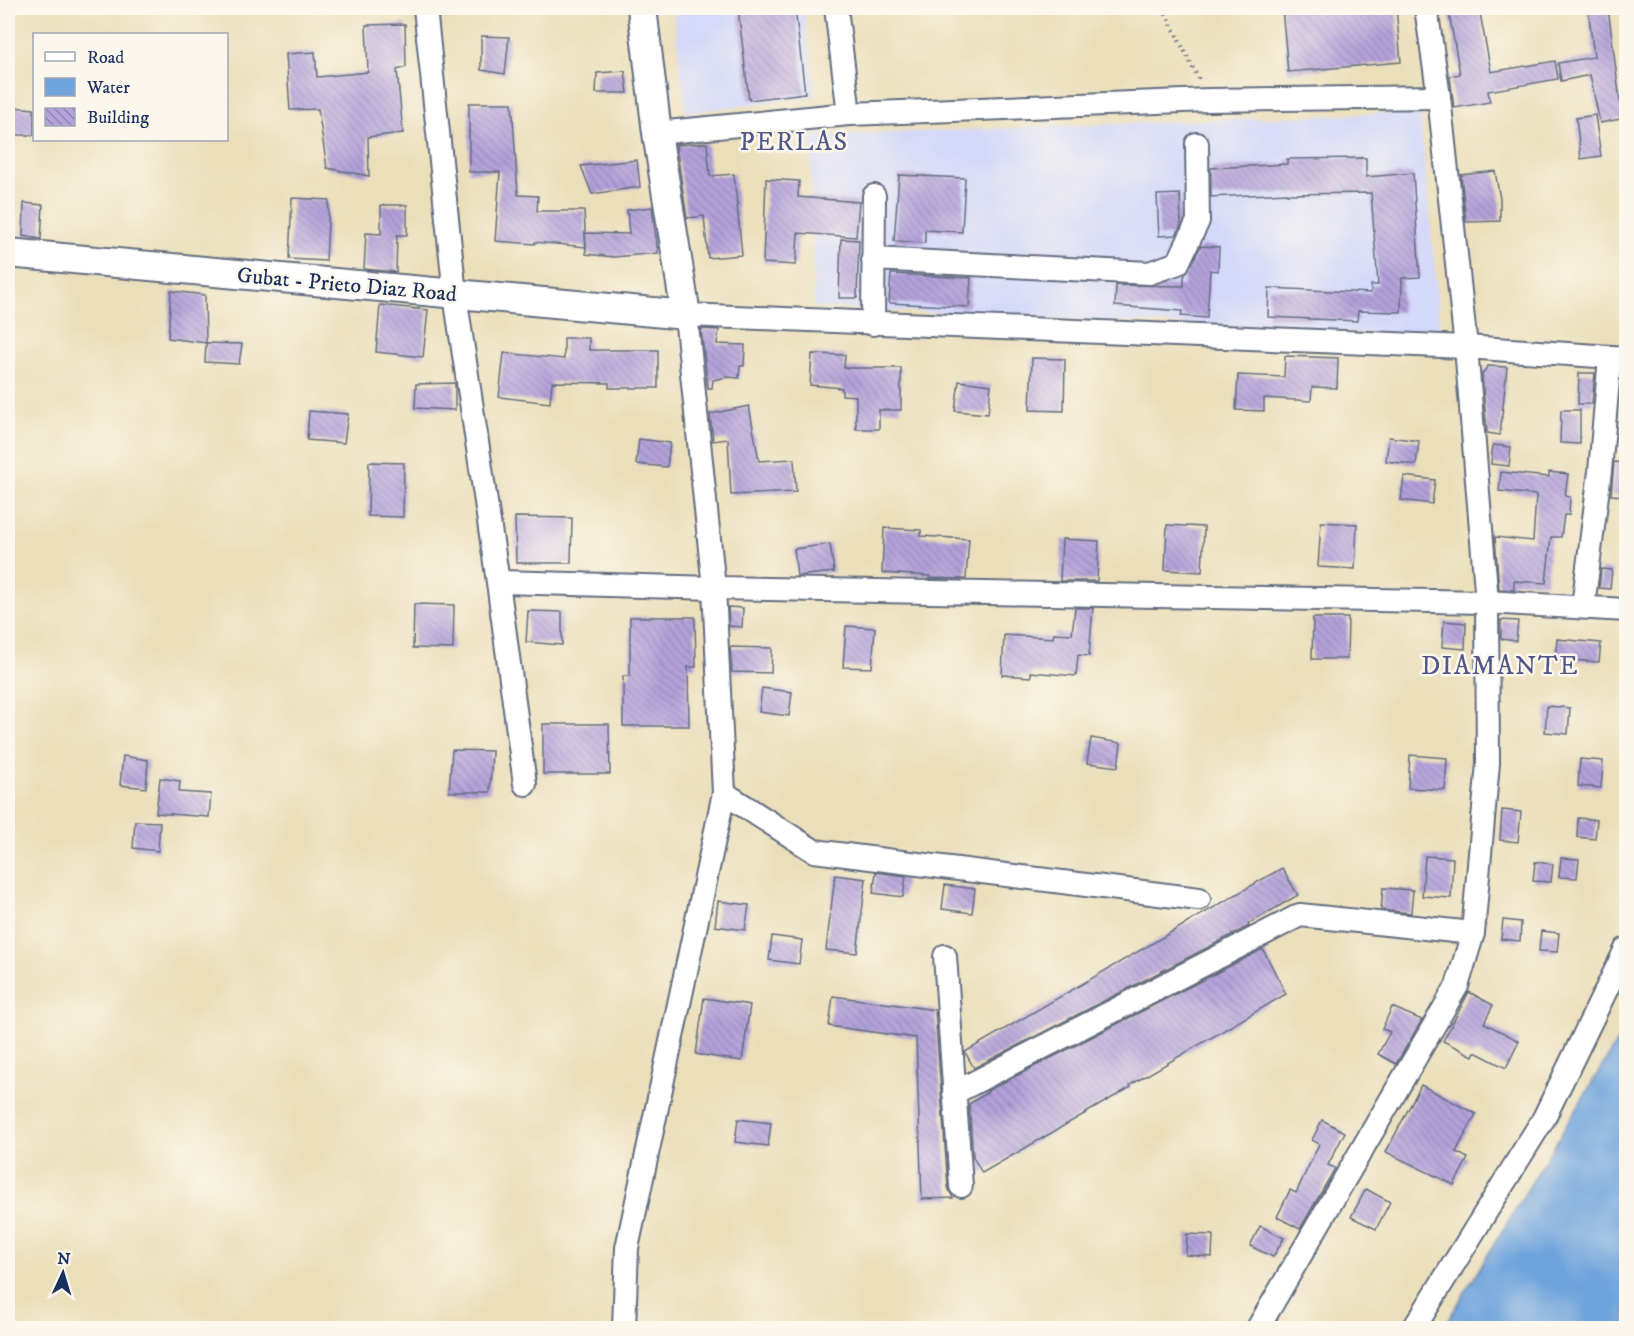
<svg xmlns="http://www.w3.org/2000/svg" width="1634" height="1336" viewBox="0 0 1634 1336" font-family="'IM FELL DW Pica',serif">
<style>
.built{fill:#d4d8f9}
.water{fill:#6ea3db;stroke:#44699c;stroke-width:1.5}
.building{fill:url(#building-back-hatch)}
.lines{fill:none;stroke-linecap:round;stroke-linejoin:round}
.minor-casing{stroke:#646d7f;stroke-width:26}
.major-casing{stroke:#646d7f;stroke-width:32}
.path{stroke:#646d7f;stroke-width:4;stroke-dasharray:1.5 4.5;stroke-linecap:butt}
.minor{stroke:#fff;stroke-width:22}
.major{stroke:#fff;stroke-width:28}
.labels{text-anchor:middle;dominant-baseline:central;stroke-width:5;stroke-linejoin:round;paint-order:stroke}
.street-label{font-size:22px;fill:#1b2f5e;stroke:#fbf7ec}
.quarter-label{font-size:26px;letter-spacing:1.5px;fill:#515789;stroke:#fbf7ec}
</style>
<defs>
<pattern id="building-back-hatch" width="6" height="6" patternUnits="userSpaceOnUse" patternTransform="scale(1.5)"><rect width="6" height="6" fill="#b4a1da"/><path d="M-1 5l2 2M0 0l6 6M5-1l2 2" fill="none" stroke="#9284b4"/></pattern>
</defs>
<rect width="100%" height="100%" fill="#fbf7ec"/>
<filter id="ink" filterUnits="userSpaceOnUse"><feTurbulence type="fractalNoise" baseFrequency=".0167" numOctaves="2"/><feDisplacementMap in="SourceGraphic" scale="12" xChannelSelector="R" yChannelSelector="G"/><feConvolveMatrix kernelMatrix="1 2 1 2 8 2 1 2 1" color-interpolation-filters="sRGB"/></filter>
<filter id="wash" filterUnits="userSpaceOnUse"><feTurbulence type="fractalNoise" baseFrequency=".008" numOctaves="4" result="noise"/><feDisplacementMap in="SourceGraphic" scale="24" xChannelSelector="R" yChannelSelector="G"/><feGaussianBlur stdDeviation="1.35" result="paint"/><feColorMatrix in="noise" values="0 0 0 0 0 0 0 0 0 0 0 0 0 0 0 0 0 1.4 0 .05"/><feComposite in="paint" operator="in"/></filter>
<g filter="url(#wash)">
<rect width="100%" height="100%" fill="#ebdfbb"/>
<!-- built -->
<g class="built">
<polygon points="673,8 804,8 815,96 686,113"/>
<polygon points="1420,112 1441,337 814,307 811,136"/>
</g>
<!-- water -->
<polygon class="water" points="1626,1027 1626,1328 1443,1328 1453,1312"/>
<g id="blocks">
<!-- building -->
<g class="building">
<polygon points="738,8 795,8 805,93 749,100"/>
<polygon points="1282,8 1396,8 1401,62 1288,72"/>
<polygon points="1448,8 1479,8 1491,72 1555,61 1558,79 1488,91 1490,102 1454,108 1450,76 1460,74"/>
<polygon points="1588,8 1608,8 1620,101 1624,100 1626,118 1600,123 1590,75 1561,81 1558,63 1594,57"/>
<polygon points="405,24 406,67 397,70 403,133 368,137 369,176 327,168 318,109 290,110 286,54 315,52 317,77 368,72 366,25"/>
<polygon points="481,36 509,37 505,74 481,70"/>
<polygon points="625,71 628,93 596,93 597,73"/>
<polygon points="469,103 512,103 518,195 538,196 537,211 584,211 586,247 535,242 535,244 495,241 500,172 469,172"/>
<polygon points="14,107 34,109 34,135 11,135"/>
<polygon points="1595,115 1601,156 1581,159 1576,118"/>
<polygon points="707,143 710,176 734,174 742,255 708,258 704,216 687,218 676,145"/>
<polygon points="1366,158 1366,177 1413,173 1420,277 1402,278 1401,312 1358,311 1357,321 1268,317 1269,288 1371,293 1371,285 1378,285 1371,193 1287,194 1287,193 1211,197 1211,168 1287,164 1287,159"/>
<polygon points="637,160 640,187 592,194 581,166"/>
<polygon points="1495,171 1500,199 1500,221 1466,222 1461,175"/>
<polygon points="899,175 965,178 962,232 925,230 925,243 894,241"/>
<polygon points="766,179 799,181 798,197 859,202 856,237 798,233 796,265 763,263"/>
<polygon points="1180,194 1181,225 1176,235 1159,236 1157,195"/>
<polygon points="292,198 329,200 326,261 289,259"/>
<polygon points="24,203 43,205 41,239 23,236"/>
<polygon points="381,205 407,205 407,235 397,235 396,272 364,269 366,233 381,234"/>
<polygon points="652,207 658,253 614,257 586,254 585,233 629,234 627,210"/>
<polygon points="841,239 859,240 857,298 839,298"/>
<polygon points="1201,246 1219,247 1218,271 1210,270 1207,318 1181,316 1182,311 1115,306 1116,285 1184,286 1184,277"/>
<polygon points="891,274 971,278 969,307 889,303"/>
<polygon points="171,291 205,295 206,343 168,338"/>
<polygon points="380,305 428,310 423,357 376,352"/>
<polygon points="701,329 719,330 717,344 745,345 744,366 740,366 739,378 727,377 713,380 712,388 708,388"/>
<polygon points="564,338 589,338 589,350 658,350 658,388 609,388 609,383 552,382 550,403 499,397 504,353 564,359"/>
<polygon points="206,343 242,344 239,364 205,362"/>
<polygon points="812,354 845,355 844,368 901,368 901,410 879,410 879,429 856,429 856,396 842,395 842,388 810,385"/>
<polygon points="1285,356 1338,358 1337,388 1312,387 1311,401 1264,398 1264,411 1236,410 1238,375 1284,377"/>
<polygon points="1032,358 1065,359 1064,411 1030,410"/>
<polygon points="1488,366 1507,367 1500,435 1487,433 1482,374"/>
<polygon points="1579,373 1595,373 1592,404 1578,404"/>
<polygon points="959,381 991,385 988,414 955,411"/>
<polygon points="455,383 455,410 415,408 416,384"/>
<polygon points="749,406 759,461 794,459 796,492 731,495 728,439 713,441 710,414"/>
<polygon points="1561,410 1580,410 1580,444 1560,443"/>
<polygon points="309,411 348,414 344,443 307,440"/>
<polygon points="1389,437 1419,441 1416,465 1386,461"/>
<polygon points="639,439 670,443 667,467 636,464"/>
<polygon points="1493,445 1511,447 1509,466 1491,464"/>
<polygon points="369,462 404,463 403,517 368,516"/>
<polygon points="1614,462 1625,463 1624,496 1611,495"/>
<polygon points="1501,472 1549,477 1549,472 1568,474 1565,496 1570,497 1569,515 1564,515 1561,537 1551,537 1546,583 1514,581 1514,590 1499,589 1495,537 1533,541 1536,495 1499,491"/>
<polygon points="1404,476 1435,480 1432,504 1401,500"/>
<polygon points="515,517 572,518 571,563 516,563"/>
<polygon points="1321,522 1357,524 1355,569 1318,567"/>
<polygon points="1167,525 1204,527 1202,572 1165,570"/>
<polygon points="884,528 921,530 921,536 969,539 966,579 929,578 930,576 882,573"/>
<polygon points="1062,539 1099,541 1097,581 1060,581"/>
<polygon points="830,544 834,572 797,576 794,549"/>
<polygon points="1601,569 1612,570 1610,589 1599,588"/>
<polygon points="414,604 454,605 453,649 413,648"/>
<polygon points="728,607 743,608 742,627 729,626"/>
<polygon points="1075,608 1093,608 1089,656 1078,655 1076,676 1031,672 1031,677 1002,675 1004,635 1053,638 1054,633 1072,634"/>
<polygon points="528,611 562,612 562,645 526,642"/>
<polygon points="630,617 695,617 696,667 688,667 689,726 623,726 623,676 630,676"/>
<polygon points="1313,618 1348,618 1347,659 1312,659"/>
<polygon points="1501,620 1518,621 1516,641 1501,639"/>
<polygon points="1444,621 1466,623 1465,649 1442,647"/>
<polygon points="846,626 875,628 872,668 843,667"/>
<polygon points="1557,639 1601,643 1599,662 1555,659"/>
<polygon points="730,647 772,648 771,673 732,672"/>
<polygon points="762,688 792,692 789,716 759,712"/>
<polygon points="1547,706 1570,708 1568,734 1545,732"/>
<polygon points="543,724 609,724 610,774 543,774"/>
<polygon points="1091,738 1121,743 1118,767 1087,763"/>
<polygon points="452,750 492,751 490,792 449,792"/>
<polygon points="1410,755 1447,758 1445,790 1408,788"/>
<polygon points="123,756 148,760 146,788 120,785"/>
<polygon points="1580,759 1603,761 1601,788 1578,786"/>
<polygon points="160,778 180,781 179,792 211,794 209,817 156,813"/>
<polygon points="1502,810 1521,812 1518,842 1500,840"/>
<polygon points="1578,818 1597,820 1595,839 1577,837"/>
<polygon points="135,821 160,822 158,851 133,848"/>
<polygon points="1425,856 1453,858 1451,898 1422,896"/>
<polygon points="1561,858 1579,859 1577,878 1559,877"/>
<polygon points="1535,862 1553,864 1551,882 1533,881"/>
<polygon points="1282,868 1298,895 1248,924 1249,926 974,1068 965,1052"/>
<polygon points="876,872 906,876 903,897 873,893"/>
<polygon points="835,875 866,879 857,953 826,950"/>
<polygon points="945,885 975,889 972,913 942,909"/>
<polygon points="1383,888 1413,890 1411,913 1381,910"/>
<polygon points="718,901 749,905 745,930 715,926"/>
<polygon points="1503,920 1521,922 1520,941 1501,939"/>
<polygon points="1541,931 1559,933 1557,952 1539,951"/>
<polygon points="772,936 802,940 799,964 769,960"/>
<polygon points="1263,949 1286,994 1130,1085 1131,1087 982,1173 973,1157 969,1104 988,1092 987,1091"/>
<polygon points="1469,992 1493,1005 1484,1023 1519,1041 1506,1068 1475,1052 1473,1056 1443,1041"/>
<polygon points="833,996 935,1010 948,1187 953,1198 922,1199 916,1038 829,1026"/>
<polygon points="704,998 750,1005 742,1061 696,1054"/>
<polygon points="1392,1007 1422,1020 1396,1064 1378,1054 1390,1032 1382,1029"/>
<polygon points="1421,1085 1476,1114 1456,1152 1468,1158 1454,1185 1386,1152"/>
<polygon points="738,1119 771,1123 768,1146 735,1142"/>
<polygon points="1322,1120 1345,1132 1328,1165 1335,1168 1300,1229 1277,1217 1290,1190 1296,1193 1319,1144 1312,1140"/>
<polygon points="1366,1189 1390,1202 1376,1229 1351,1217"/>
<polygon points="1260,1226 1284,1238 1273,1257 1250,1246"/>
<polygon points="1187,1234 1213,1235 1212,1257 1186,1255"/>
</g>
</g>
</g>
<g filter="url(#ink)">
<use href="#blocks" fill-opacity="0" stroke="#646d7f" stroke-width="1.5"/>
<g class="lines">
<defs>
<g id="minor">
<polyline points="425,8 455,295 498,582 525,784"/>
<polyline points="849,114 1209,100 1439,97"/>
<polyline points="657,133 849,114 836,8"/>
<polyline points="873,259 1149,273 1178,263 1198,221 1197,144"/>
<polyline points="873,324 874,196"/>
<polyline points="498,582 714,588 1487,602 1626,610"/>
<polyline points="1583,607 1600,471 1610,357"/>
<polyline points="724,793 814,851 1199,899"/>
<polyline points="945,956 961,1186"/>
<polyline points="954,1093 1300,915 1473,933"/>
<polyline points="624,1328 627,1248 724,793 714,588 686,315 1466,347 1626,358"/>
<polyline points="1258,1328 1457,986 1473,933 1488,763 1487,602 1466,347 1439,97 1426,8"/>
<polyline points="1414,1328 1544,1118 1626,949"/>
</g>
<polyline id="major" points="8,253 686,315 657,133 642,8"/>
</defs>
<!-- minor casing -->
<use href="#minor" class="minor-casing"/>
<!-- major casing -->
<use href="#major" class="major-casing"/>
<!-- path -->
<polyline class="path" points="1163,8 1199,80"/>
<!-- minor -->
<use href="#minor" class="minor"/>
<!-- major -->
<use href="#major" class="major"/>
</g>
</g>
<g class="labels">
<!-- street labels -->
<g class="street-label">
<text transform="translate(347 285) rotate(5)">Gubat - Prieto Diaz Road</text>
</g>
<!-- quarter labels -->
<g class="quarter-label">
<text x="794" y="142">PERLAS</text>
<text x="1500" y="666">DIAMANTE</text>
</g>
</g>
<!-- margin -->
<rect width="1634" height="1336" fill="none" stroke="#fbf7ec" stroke-width="30"/>
<!-- legend -->
<rect x="33" y="33" width="195" height="108" fill="#fbf7ec" stroke="#a1a7b3" stroke-width="1.5"/>
<rect x="45" y="52" width="30" height="9" fill="#ffffff" stroke="#a1a7b3" stroke-width="1.5"/>
<text x="87" y="63" font-size="18" fill="#1b2f5e">Road</text>
<rect x="45" y="78" width="30" height="18" fill="#6ea3db" stroke="#a1a7b3" stroke-width="1.5"/>
<text x="87" y="93" font-size="18" fill="#1b2f5e">Water</text>
<rect x="45" y="108" width="30" height="18" fill="url(#building-back-hatch)" stroke="#a1a7b3" stroke-width="1.5"/>
<text x="87" y="123" font-size="18" fill="#1b2f5e">Building</text>
<!-- north arrow -->
<g transform="translate(63 1273) rotate(4)" stroke="#fbf7ec" stroke-width="4.5" paint-order="stroke">
<path d="M0-4.5L10 22L0 15L-10 22Z" fill="#1b2f5e"/>
<text y="-9" font-size="16" font-weight="bold" text-anchor="middle" fill="#1b2f5e">N</text>
</g>
</svg>
